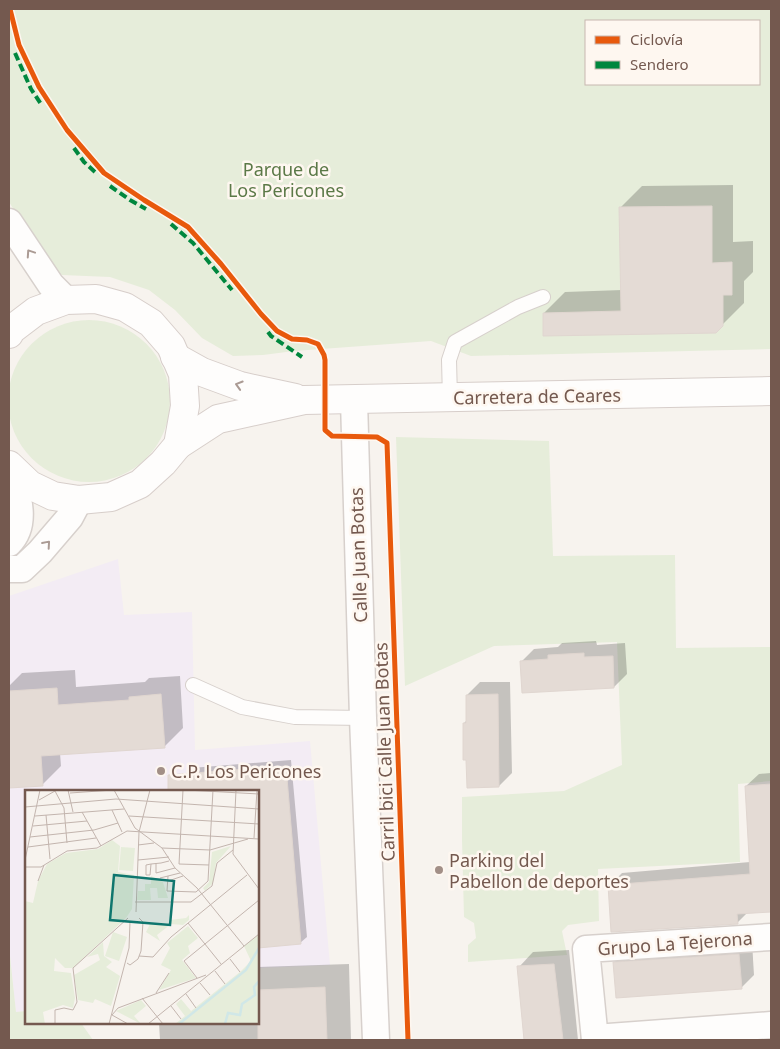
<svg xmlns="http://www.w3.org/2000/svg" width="780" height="1049" viewBox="0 0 780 1049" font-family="'Noto Sans',sans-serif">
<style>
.education{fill:#f3ecf4}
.green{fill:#e6edda;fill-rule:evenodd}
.shadow{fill:#0003}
.building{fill:#e4dbd5;stroke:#e0d6d0}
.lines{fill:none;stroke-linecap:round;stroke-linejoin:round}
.service-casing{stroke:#d7d0cc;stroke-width:16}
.minor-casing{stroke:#d7d0cc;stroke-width:29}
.secondary-casing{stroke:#d7ceca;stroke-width:30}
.service{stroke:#fefdfc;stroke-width:14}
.minor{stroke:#fefdfc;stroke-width:26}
.secondary{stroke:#fefdfc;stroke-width:28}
.quiet{stroke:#00873e;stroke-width:4;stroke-dasharray:8 4;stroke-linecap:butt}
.cycleway-casing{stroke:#fef7f0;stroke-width:8}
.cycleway{stroke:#e8590c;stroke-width:5}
.oneway{stroke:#ab9b94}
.poi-dot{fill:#a28f87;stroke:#fef7f0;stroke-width:2}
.labels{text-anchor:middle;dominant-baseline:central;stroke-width:5;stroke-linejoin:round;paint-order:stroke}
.park-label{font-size:18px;fill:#5b7947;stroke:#fef7f0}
.street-label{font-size:18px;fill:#74594f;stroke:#fef7f0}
.poi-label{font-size:18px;fill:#74594f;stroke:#fef7f0;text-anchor:start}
.inset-river{fill:none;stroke:#d0e7e7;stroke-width:2.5}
.inset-road{fill:none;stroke:#c3b5ae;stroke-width:1}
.view{fill:#0f766e;fill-opacity:0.15;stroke:#0f766e;stroke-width:2.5}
.inset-edge{fill:none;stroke:#74594f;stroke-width:2.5}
</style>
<rect width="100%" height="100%" fill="#f7f3ee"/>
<!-- education -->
<polygon class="education" points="118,559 124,615 192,612 195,750 310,741 330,965 258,968 258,792 26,792 26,1011 16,1012 9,947 9,596"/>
<!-- green -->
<g class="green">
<path d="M9,9H771V349L471,356L431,341L294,351L263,355L233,356L202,338L175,310L149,290L110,277L62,275L54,270L47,262L9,202ZM586,21H759V84H586Z"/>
<circle cx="89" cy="401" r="81"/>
<polygon points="396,437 549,441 553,556 675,555 676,648 771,647 771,781 738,784 740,862 598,869 599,921 568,925 562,931 567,955 468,962 468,945 476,938 474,923 464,917 462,840 462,797 564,791 622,765 617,642 494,646 405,686"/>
<polygon points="9,947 16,1012 26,1011 26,1023 81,1023 93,1040 10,1040 9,1039"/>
</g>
<!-- shadow -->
<g class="shadow">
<polygon points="733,185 733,242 753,241 753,272 744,281 744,303 715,332 544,313 565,292 622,290 621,207 642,186"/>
<polygon points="596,641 597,645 625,643 627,674 614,687 521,662 534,649 558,647 562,643"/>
<polygon points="75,670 76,687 145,682 149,678 180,676 183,728 164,747 60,753 61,766 42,785 9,787 9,686 22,673"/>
<polygon points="480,682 510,682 512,773 499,786 464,723 467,720 467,695"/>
<polygon points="291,760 307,937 300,943 258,947 258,792 185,775 191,768"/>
<polygon points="771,773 771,911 748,912 737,923 609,886 622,873 750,862 746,786 759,774"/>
<polygon points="752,942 754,975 741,988 614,963 627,950"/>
<polygon points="569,950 578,1040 526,1040 519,967 533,952"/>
<polygon points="349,964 351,1040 160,1040 159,1023 258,1023 258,967"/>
</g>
<!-- building -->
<g class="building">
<polygon points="712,206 712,263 732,262 732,295 723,295 723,326 716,333 543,336 543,313 621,311 619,207"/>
<polygon points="584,653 584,657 613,656 614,688 522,693 520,661 548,659 548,655"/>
<polygon points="57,688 58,705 129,700 129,697 161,694 165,748 41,756 43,786 9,788 9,691"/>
<polygon points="498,694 499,787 467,788 466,760 463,760 463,723 466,723 466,695"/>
<polygon points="286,766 301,944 258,948 258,792 168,792 168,775"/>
<polygon points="771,784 771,912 737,914 738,924 611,932 608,885 750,874 745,786"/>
<polygon points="739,954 742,989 616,998 613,962"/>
<polygon points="554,964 563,1040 524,1040 517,966"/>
<polygon points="325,987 327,1040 258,1040 258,990"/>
</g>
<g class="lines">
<defs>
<g id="service">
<polyline points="450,398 449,360 455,342 518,307 543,297"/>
<polyline points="193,685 242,707 295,717 363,718"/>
</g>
<g id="minor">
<polyline points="9,222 51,285 66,300"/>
<polyline points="354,400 363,718 376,1040"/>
<path d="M9,543C29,523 16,492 11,468"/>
<polyline points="9,569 22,569 40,552 70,517 79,500"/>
<polyline points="595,1038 771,1025"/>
<polyline points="595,1040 586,949 771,937"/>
</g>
<g id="secondary">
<polyline points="9,334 11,330 36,311 66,300 96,299 125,307 151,323 171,346 183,374 185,406 178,445 163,463 140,484 111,497 79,500 53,496 30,485 9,465"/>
<polyline points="175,357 202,372 240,386 295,398"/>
<polyline points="178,445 218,419 304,400 771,391"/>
</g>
</defs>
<!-- service casing -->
<use href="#service" class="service-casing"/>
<!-- minor casing -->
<use href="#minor" class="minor-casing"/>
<!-- secondary casing -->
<use href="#secondary" class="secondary-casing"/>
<!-- service -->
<use href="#service" class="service"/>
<!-- minor -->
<use href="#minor" class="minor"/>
<!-- secondary -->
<use href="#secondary" class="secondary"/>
<!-- quiet -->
<g class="quiet">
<polyline points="15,53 31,89 41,104"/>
<polyline points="74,148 84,162 95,172"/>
<polyline points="110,186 130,200 146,209"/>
<polyline points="171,224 193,243 232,290"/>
<polyline points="268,332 271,336 302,357"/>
</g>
<defs>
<polyline id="cycleway" points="10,9 19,45 39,87 67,130 104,173 144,200 188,227 221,264 261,314 277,331 292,339 307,340 318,344 324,355 325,360 325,430 332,436 377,437 387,443 408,1040"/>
</defs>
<!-- cycleway casing -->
<use href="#cycleway" class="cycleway-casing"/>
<!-- cycleway -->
<use href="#cycleway" class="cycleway"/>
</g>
<!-- one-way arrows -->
<defs><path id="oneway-chevron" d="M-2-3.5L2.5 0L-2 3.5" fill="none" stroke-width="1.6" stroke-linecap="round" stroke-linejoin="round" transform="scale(1.25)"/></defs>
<g class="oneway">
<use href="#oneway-chevron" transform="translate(30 253) rotate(-124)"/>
<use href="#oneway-chevron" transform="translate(239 385) rotate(-163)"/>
<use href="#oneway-chevron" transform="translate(47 544) rotate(-49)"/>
</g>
<!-- markers -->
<g class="poi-dot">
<circle cx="161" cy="771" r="5"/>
<circle cx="439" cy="870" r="5"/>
</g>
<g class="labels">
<!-- park labels -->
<g class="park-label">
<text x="286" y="169">Parque de<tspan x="286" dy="21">Los Pericones</tspan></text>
</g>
<!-- street labels -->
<g class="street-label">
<text transform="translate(537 396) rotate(-1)">Carretera de Ceares</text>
<text transform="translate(358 555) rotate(-92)">Calle Juan Botas</text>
<text transform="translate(384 752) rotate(-92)">Carril bici Calle Juan Botas</text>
<text transform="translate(675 943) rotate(-4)">Grupo La Tejerona</text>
</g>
<!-- poi labels -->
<g class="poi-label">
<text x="171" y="771">C.P. Los Pericones</text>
<text x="449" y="860">Parking del<tspan x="449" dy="21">Pabellon de deportes</tspan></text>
</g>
</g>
<!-- overview -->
<g transform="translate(25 790)">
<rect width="234" height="234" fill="#f7f3ee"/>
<path d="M87,50L95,56L93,82L109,85L107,119L101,128L48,178H40L30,168L29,181L46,183L50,208L48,218L38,215L18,222L20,234H0V111L8,113L13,91L22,74L41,63L73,59ZM206,56L191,73L188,93L180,101L178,98L184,92L187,62ZM96,57L110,58L108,81L94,80ZM126,86L138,92L143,108H133L132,98H125L126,110H112L113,101H120V94H126ZM164,125V130L158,135L146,134L132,145L135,151L121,142L125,134H143L145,130L161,128ZM163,136L173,148L163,156L165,163L157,170L171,188L134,200L146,180L136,175L145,158L142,153ZM88,142L102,147L94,171L80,166ZM234,144V234H150L160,226L151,214L156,209L166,221L215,182L226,171L219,156ZM78,152L79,166L87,172L81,177L95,186L86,216L70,209L68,213L53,210L49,185L75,170L73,164L62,167ZM116,210L121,216L109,226L116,234L91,221Z" fill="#e6edda"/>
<path class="inset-river" d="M154,234L221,180L234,158M200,234L203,223L215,225L217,214L230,205L229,197L234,191"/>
<path class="inset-road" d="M43,0L48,22M89,0L110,38L137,58L150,78L172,98L219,156M161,0L234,4M211,0L208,64L234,99M30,1L39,18L42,53M45,3L88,0M14,10L30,1M0,17L91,9L234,19M87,20L97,42M57,22L76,56M21,25L25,69M10,26L99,19M104,26L234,34M8,36L62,31M5,47L69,40L93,33M229,48L232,0M113,55L129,53M3,57L71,48M137,58L185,60L223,49M0,70L15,0M113,70L144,67M131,73V83L150,78M126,74L125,85H121V75L126,74L136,73L144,71M154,74L158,0M154,74L184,75M0,77H16L42,61L72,58L102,41L234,49M143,86L142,101L171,102L183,91L188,0M135,88L155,83M13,91L19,75M143,91L158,86M110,112H166L187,96L192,73L208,60M111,122L114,42L125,0M163,133L196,174M114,166L128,167L146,147L222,85M205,169L215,182M102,173L105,175L113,169L116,161L118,132L114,128M190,181L200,194M172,188L159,171L234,110M175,193L185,205M131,203L144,183M161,204L171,218M117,208L138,234M146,216L156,229M30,234V220L39,218L48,220L52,212L48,178L103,128M84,234L104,158L105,132M103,234L87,225L93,218L181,185M123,234L234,144"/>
<path class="view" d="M89,85L149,91L145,135L85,130Z"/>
<rect width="234" height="234" class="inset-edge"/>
</g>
<!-- border -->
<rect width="780" height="1049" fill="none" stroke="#74594f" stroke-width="20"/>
<!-- legend -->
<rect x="585" y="20" width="175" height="65" fill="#fef7f0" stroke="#c7b8b0"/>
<rect x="595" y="36" width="25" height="8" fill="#e8590c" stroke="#c7b8b0"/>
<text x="630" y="45" font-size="15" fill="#74594f">Ciclovía</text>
<rect x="595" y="61" width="25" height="8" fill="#00873e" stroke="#c7b8b0"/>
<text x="630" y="70" font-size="15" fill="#74594f">Sendero</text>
</svg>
